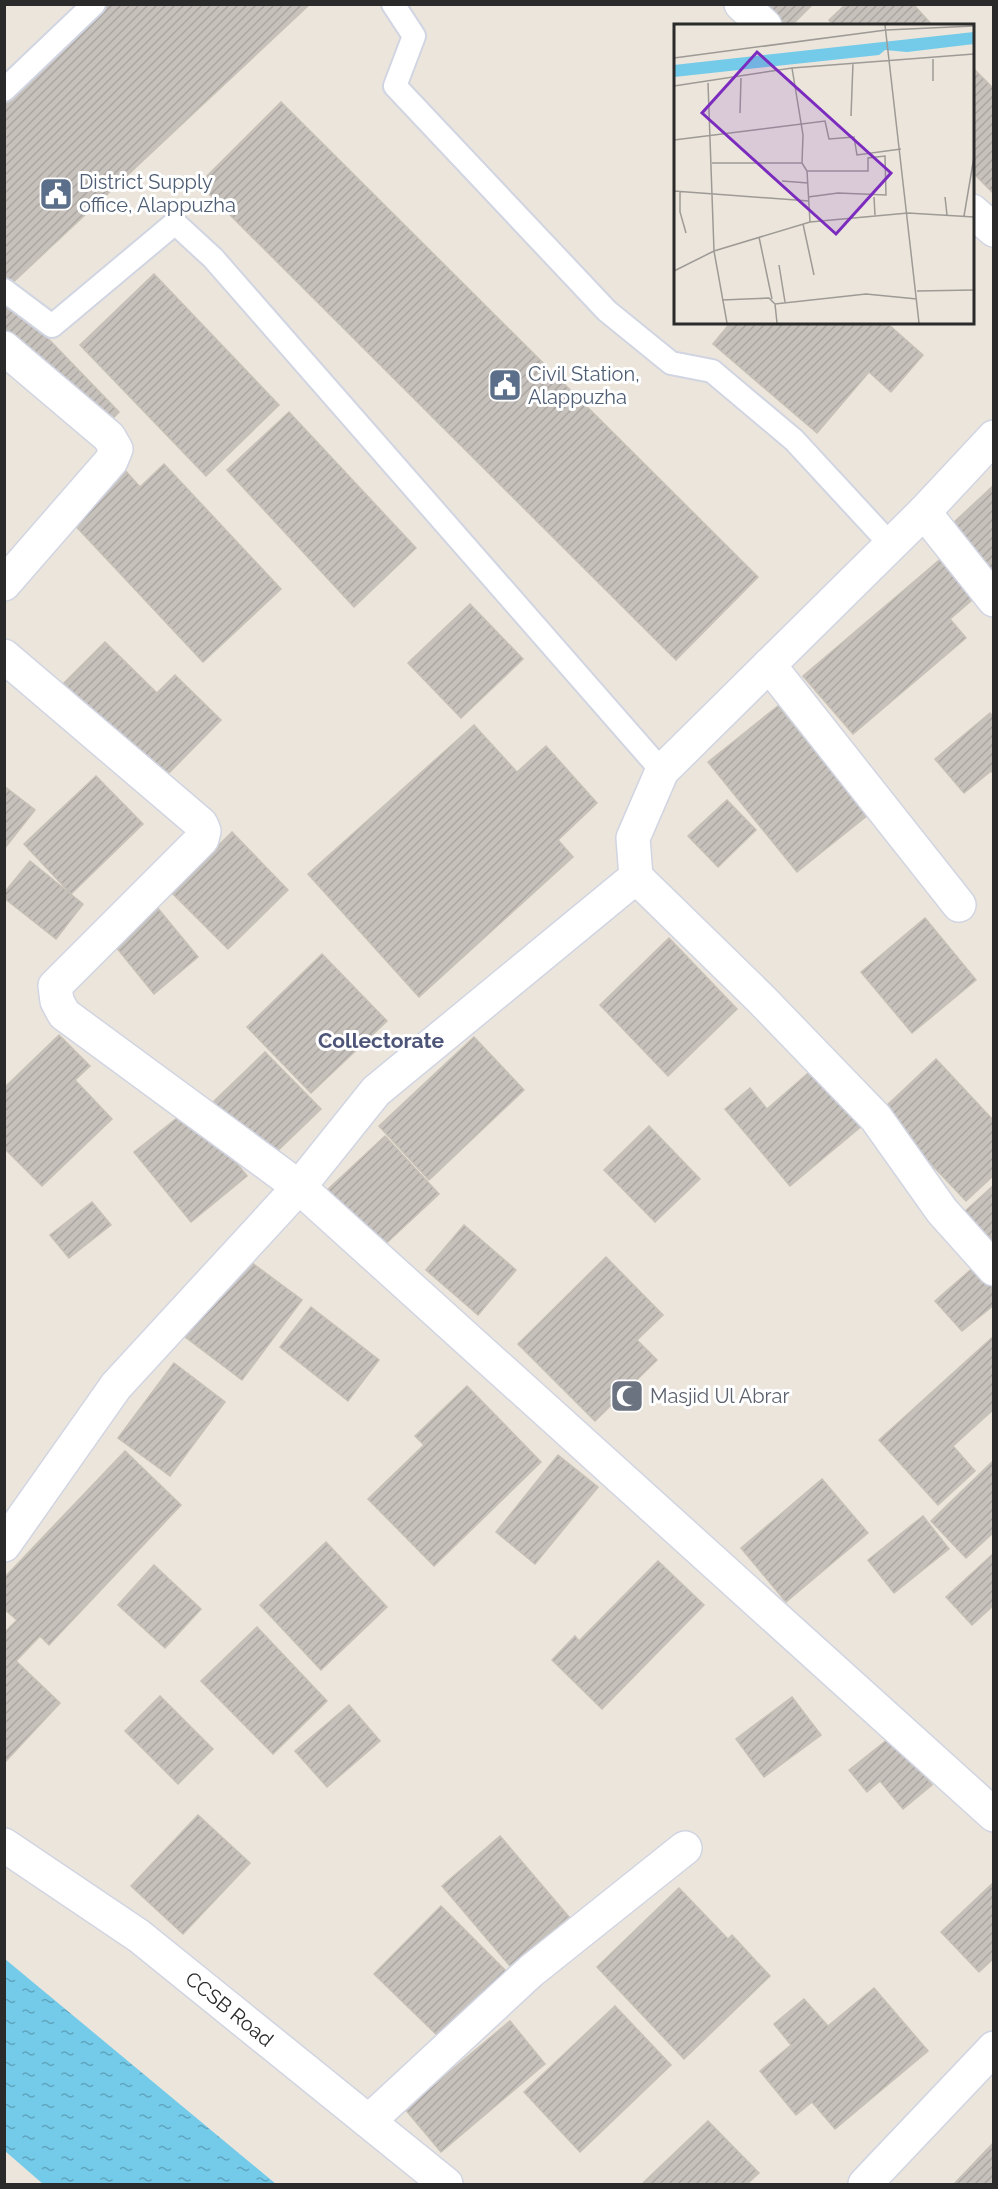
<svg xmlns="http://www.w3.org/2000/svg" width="998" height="2189" viewBox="0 0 998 2189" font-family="Raleway,sans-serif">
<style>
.water{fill:url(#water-ripples)}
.building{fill:url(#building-hatch);stroke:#c6c0b6;stroke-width:1.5}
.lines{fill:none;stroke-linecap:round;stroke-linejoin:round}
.lane-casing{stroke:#d1d5e2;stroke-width:26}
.street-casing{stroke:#d1d5e2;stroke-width:36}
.secondary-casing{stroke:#d1d5e2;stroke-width:36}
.lane{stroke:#fff;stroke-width:22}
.street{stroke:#fff;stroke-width:33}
.secondary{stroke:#fff;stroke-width:33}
.labels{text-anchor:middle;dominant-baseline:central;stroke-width:6;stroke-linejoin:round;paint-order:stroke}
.service-label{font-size:20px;fill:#4e5e75;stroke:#fff;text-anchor:start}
.worship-label{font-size:20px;fill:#5b616d;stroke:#fff;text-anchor:start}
.street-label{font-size:20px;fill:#2a2a2a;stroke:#fff}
.neighbourhood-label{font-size:21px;font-weight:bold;fill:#4c5478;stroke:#fff}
.inset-road{fill:none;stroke:#9e9a95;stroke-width:1.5}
.view{fill:#7b2cbf;fill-opacity:0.15;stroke:#7b2cbf;stroke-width:3}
.inset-edge{fill:none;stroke:#2a2a2a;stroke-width:3}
</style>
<defs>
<pattern id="water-ripples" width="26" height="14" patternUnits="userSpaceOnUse" patternTransform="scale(1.5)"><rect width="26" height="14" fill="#73cae9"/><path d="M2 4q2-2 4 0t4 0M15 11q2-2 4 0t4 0" fill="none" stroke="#5fa4bd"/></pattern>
<pattern id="building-hatch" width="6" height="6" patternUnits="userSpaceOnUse" patternTransform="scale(1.5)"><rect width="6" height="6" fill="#c7c1bc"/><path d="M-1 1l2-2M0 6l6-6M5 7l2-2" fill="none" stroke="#aba6a2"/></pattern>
</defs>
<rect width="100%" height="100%" fill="#ebe5dc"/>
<!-- water -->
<polygon class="water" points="5,1959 276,2184 43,2184 5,2151"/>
<!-- building -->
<g class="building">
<polygon points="109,4 310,4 7,288 4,285 4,103"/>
<polygon points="763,4 813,4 791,26 783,26"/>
<polygon points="846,4 913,4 933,26 834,26 829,20"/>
<polygon points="972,67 994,89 994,194 972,172"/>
<polygon points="281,102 758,577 676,660 199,184"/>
<polygon points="154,274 279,405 206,476 80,345"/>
<polygon points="6,295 119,412 92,439 4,348"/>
<polygon points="731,322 889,322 888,324 923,355 891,392 869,372 817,433 713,344"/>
<polygon points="289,412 416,548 354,607 227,470"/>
<polygon points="164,464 281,589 203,662 70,520 124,469 140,487"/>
<polygon points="994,485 994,572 950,526"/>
<polygon points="944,556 978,595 950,619 966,638 853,734 803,676"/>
<polygon points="470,604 523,659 461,718 408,663"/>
<polygon points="105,642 157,693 175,675 221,720 161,781 63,684"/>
<polygon points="778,706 868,815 797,872 708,762"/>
<polygon points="990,713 994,718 994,774 991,771 964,793 935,759"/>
<polygon points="474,725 517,772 546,746 597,803 558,840 573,857 419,997 308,874"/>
<polygon points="96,776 143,824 71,894 24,844"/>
<polygon points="4,786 35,810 4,849"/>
<polygon points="727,800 756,830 718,867 688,836"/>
<polygon points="232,832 288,890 228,949 171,892"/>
<polygon points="30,861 83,904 56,939 4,898 4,893"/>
<polygon points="156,906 198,957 154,994 112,942"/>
<polygon points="925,918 976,980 912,1033 861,972"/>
<polygon points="669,938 737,1009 668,1076 600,1005"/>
<polygon points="322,954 387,1021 311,1093 247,1027"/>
<polygon points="59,1035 90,1066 75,1080 112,1119 42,1186 4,1148 4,1088"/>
<polygon points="474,1037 524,1090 429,1180 379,1126"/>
<polygon points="265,1052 321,1109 267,1161 211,1104"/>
<polygon points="936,1059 994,1121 994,1175 966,1201 881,1111"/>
<polygon points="814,1068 863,1125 790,1186 725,1109 750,1088 767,1109"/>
<polygon points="191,1107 247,1176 191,1222 134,1152"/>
<polygon points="649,1126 700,1179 655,1222 604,1170"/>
<polygon points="385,1136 439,1194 379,1250 325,1192"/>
<polygon points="994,1185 994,1246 963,1213"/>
<polygon points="92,1202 111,1225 69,1258 50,1235"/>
<polygon points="464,1225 516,1270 478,1315 426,1270"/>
<polygon points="244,1257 302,1300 242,1380 184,1336"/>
<polygon points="606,1257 663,1315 637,1340 657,1360 595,1421 518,1344"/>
<polygon points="975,1266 994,1289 994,1305 962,1331 935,1301"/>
<polygon points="311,1307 379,1360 348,1401 280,1347"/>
<polygon points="994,1336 994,1409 953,1446 975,1471 938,1505 879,1440"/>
<polygon points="174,1363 225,1402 170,1476 118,1438"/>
<polygon points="467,1386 541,1462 434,1566 368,1499 424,1445 415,1436"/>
<polygon points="125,1451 181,1505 49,1645 40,1636 16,1661 60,1703 5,1762 4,1633 17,1620 4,1609 4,1578"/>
<polygon points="558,1455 598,1487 535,1564 496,1532"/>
<polygon points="994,1460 994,1532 966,1558 931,1521"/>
<polygon points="822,1479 868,1533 786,1602 741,1548"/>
<polygon points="923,1516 949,1549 894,1593 868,1560"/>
<polygon points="326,1542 387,1607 321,1670 260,1605"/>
<polygon points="994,1553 994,1605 972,1625 946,1597"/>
<polygon points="658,1561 704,1605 602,1709 552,1660 575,1636 579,1641"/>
<polygon points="154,1565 201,1609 165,1648 118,1605"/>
<polygon points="257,1627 327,1701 273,1754 201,1681"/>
<polygon points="160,1696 213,1749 178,1784 125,1731"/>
<polygon points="792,1697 821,1735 764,1777 736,1739"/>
<polygon points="349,1705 380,1741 327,1787 295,1751"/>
<polygon points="892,1736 932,1785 903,1809 880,1781 867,1792 849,1770"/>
<polygon points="198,1815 250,1863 183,1934 131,1886"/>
<polygon points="500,1836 569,1917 510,1966 442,1886"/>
<polygon points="994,1882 994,1958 979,1972 941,1932"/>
<polygon points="679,1888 728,1939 732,1935 770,1976 684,2059 597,1967"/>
<polygon points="441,1906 506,1971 440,2038 374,1974"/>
<polygon points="874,1988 928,2051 835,2129 812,2102 796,2115 760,2071 791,2045 774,2024 804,1999 828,2026"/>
<polygon points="615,2006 671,2065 580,2152 524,2092"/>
<polygon points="510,2021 545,2064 441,2152 405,2109"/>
<polygon points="708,2121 759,2173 747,2184 642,2184"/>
<polygon points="994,2142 994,2184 954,2184"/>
</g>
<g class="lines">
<defs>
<g id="lane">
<polyline points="393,4 414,36 395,86 607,311 671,363 712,371 794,440 891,545"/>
<polyline points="4,90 94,4"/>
<polyline points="4,290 52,326 175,223 213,258 662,771"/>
</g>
<g id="street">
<polyline points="4,348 109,437 116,449 111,461 4,584"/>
<polyline points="994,437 924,512 662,771 633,838 636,877 761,999 876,1118 942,1211 994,1269"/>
<polyline points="924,512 994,600"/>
<polyline points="4,656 201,824 204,831 202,839 55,986 57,1001 64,1014 299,1187 994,1815"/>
<polyline points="769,665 959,905"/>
<polyline points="4,1545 116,1386 299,1187 376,1091 636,877"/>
<polyline points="370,2120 531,1971 685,1848"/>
</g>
<g id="secondary">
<polyline points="741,4 765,26"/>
<polyline points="972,211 994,230"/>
<path id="s1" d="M4,1845L139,1936L446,2184"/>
<polyline points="865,2184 994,2048"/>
</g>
</defs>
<!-- lane casing -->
<use href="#lane" class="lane-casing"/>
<!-- street casing -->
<use href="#street" class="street-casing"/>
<!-- secondary casing -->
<use href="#secondary" class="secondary-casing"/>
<!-- lane -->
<use href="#lane" class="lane"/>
<!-- street -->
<use href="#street" class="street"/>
<!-- secondary -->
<use href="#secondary" class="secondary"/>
</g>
<!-- icons -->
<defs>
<symbol id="civic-square" viewBox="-11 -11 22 22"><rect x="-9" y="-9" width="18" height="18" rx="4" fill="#5c6f8a" stroke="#fff"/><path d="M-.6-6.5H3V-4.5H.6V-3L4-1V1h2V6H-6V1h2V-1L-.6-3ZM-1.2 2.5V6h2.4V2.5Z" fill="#fff"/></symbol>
<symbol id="mosque-square" viewBox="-11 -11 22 22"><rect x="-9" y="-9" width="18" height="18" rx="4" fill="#6b7280" stroke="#fff"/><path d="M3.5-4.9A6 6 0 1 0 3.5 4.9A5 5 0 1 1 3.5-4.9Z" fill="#fff"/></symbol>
</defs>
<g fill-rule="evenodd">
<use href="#civic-square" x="37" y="175" width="38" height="38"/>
<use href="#civic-square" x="486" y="366" width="38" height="38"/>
<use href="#mosque-square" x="608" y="1377" width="38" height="38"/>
</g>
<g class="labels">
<!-- service labels -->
<g class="service-label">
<text x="79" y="182">District Supply<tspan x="79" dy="23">office, Alappuzha</tspan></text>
<text x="528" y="374">Civil Station,<tspan x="528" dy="23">Alappuzha</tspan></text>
</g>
<!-- worship labels -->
<g class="worship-label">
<text x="650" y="1396">Masjid Ul Abrar</text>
</g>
<!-- street labels -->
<g class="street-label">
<text stroke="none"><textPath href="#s1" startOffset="279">CCSB Road</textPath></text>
</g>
<!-- neighbourhood labels -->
<g class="neighbourhood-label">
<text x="381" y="1040">Collectorate</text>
</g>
</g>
<!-- overview -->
<g transform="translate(674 24)">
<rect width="300" height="300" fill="#ebe5dc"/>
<path d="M300,8V20L233,28L211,26L205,31L0,53V41Z" fill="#73cae9"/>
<path class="inset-road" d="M211,1L245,299M0,34L212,6L300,2M118,44L129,111L128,139M259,57V35M34,59L40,227L53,299M0,62L118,44L300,30M66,89L67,54M177,92L179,39M0,116L151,97L155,115L180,113L183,131L227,125M38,139H128L133,147L136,198M133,147H194V134L211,132L212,171L164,169L134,173M108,157L134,159M0,167L135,177M6,168V188L12,209M200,173L201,191M271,173L273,191M290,192L300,133M129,200L140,251M85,213L98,275M105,241L111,278M0,247L40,227L136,198L234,189L300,193M243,267L300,266M48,276L95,274L101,280L192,270L243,275M101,280L103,299"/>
<path class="view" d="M83,28L217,149L162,210L28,89Z"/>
<rect width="300" height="300" class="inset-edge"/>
</g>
<!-- border -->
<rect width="998" height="2189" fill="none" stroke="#2a2a2a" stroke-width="12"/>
</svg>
